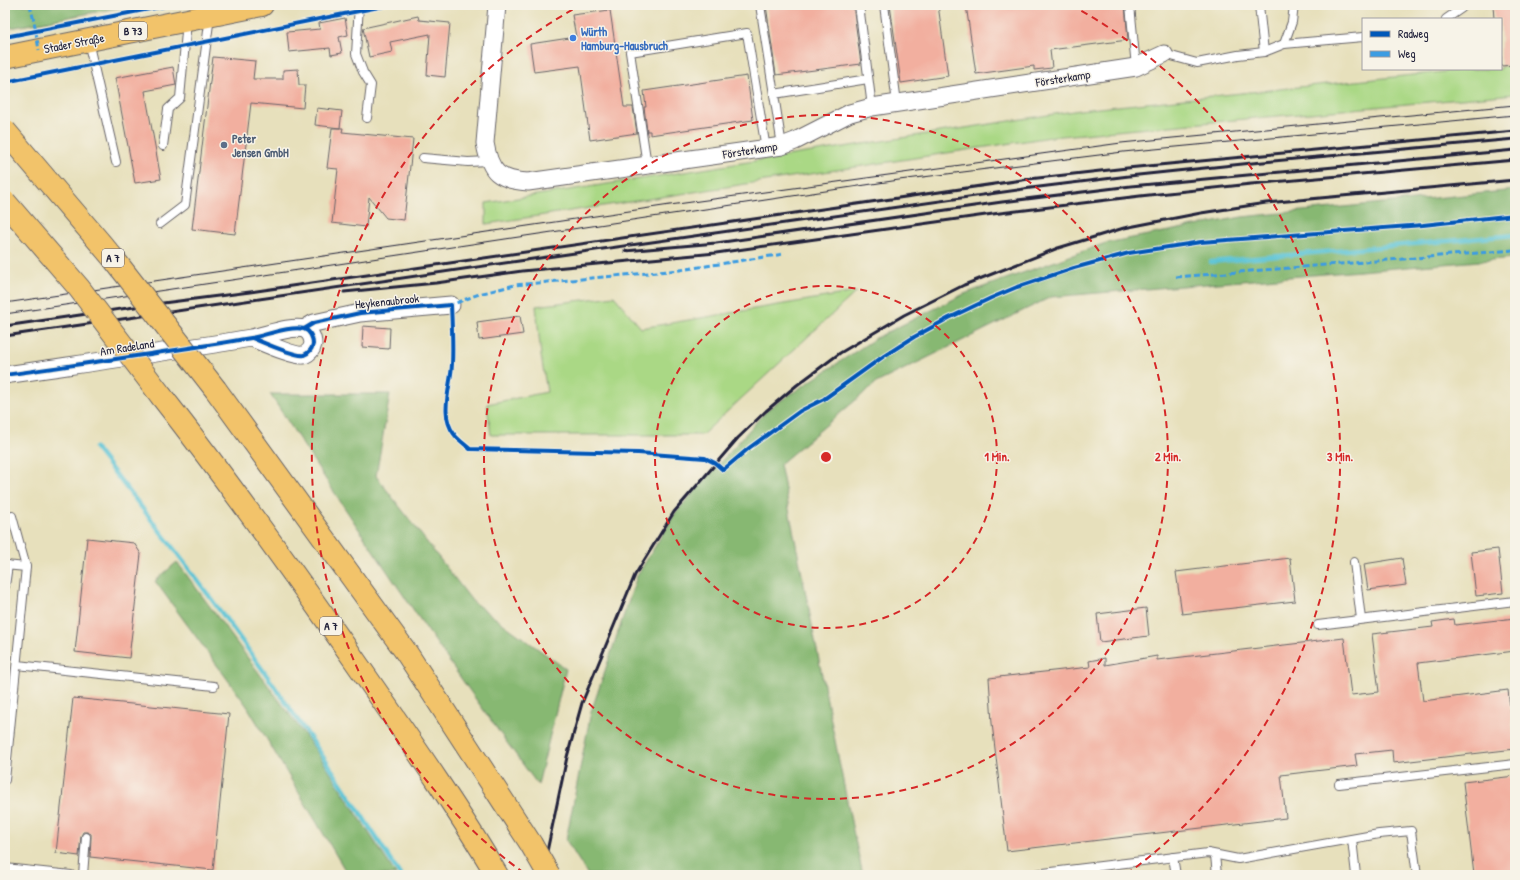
<svg xmlns="http://www.w3.org/2000/svg" width="1520" height="880" viewBox="0 0 1520 880" font-family="'Patrick Hand',sans-serif">
<style>
.green{fill:#aad885;stroke:#667d60}
.forest{fill:#87b872;stroke:#546d56}
.lines{fill:none;stroke-linecap:round;stroke-linejoin:round}
.stream{stroke:#59c3d5;stroke-width:4.5}
.building{fill:#f2af9f}
.service-casing{stroke:#676468;stroke-width:10}
.minor-casing{stroke:#676468;stroke-width:19}
.primary-casing{stroke:#676468;stroke-width:24}
.motorway-casing{stroke:#676468;stroke-width:24}
.service{stroke:#fff;stroke-width:8}
.minor{stroke:#fff;stroke-width:17}
.primary{stroke:#f2c36a;stroke-width:22}
.motorway{stroke:#f2c36a;stroke-width:22}
.tram{stroke:#22223b;stroke-width:1}
.rail{stroke:#22223b;stroke-width:3}
.motorway-bridge-casing{stroke:#676468;stroke-width:24;stroke-linecap:butt}
.motorway-bridge{stroke:#f2c36a;stroke-width:22}
.quiet{stroke:#3c9ce2;stroke-width:3;stroke-dasharray:6 3;stroke-linecap:butt}
.cycleway-casing{stroke:#f7f3e8;stroke-width:6}
.cycleway{stroke:#0057b8;stroke-width:4}
.ring{fill:none;stroke:#d62828;stroke-width:2;stroke-dasharray:7 5}
.shop-dot{fill:#3f7fe0;stroke:#f7f3e8;stroke-width:1.5}
.service-dot{fill:#5c6f8a;stroke:#f7f3e8;stroke-width:1.5}
.labels{text-anchor:middle;dominant-baseline:central;stroke-width:3;stroke-linejoin:round;paint-order:stroke}
.shield{fill:#f7f3e8;stroke:#62616f;stroke-width:1}
.shield-label{font-size:11px;font-weight:bold;fill:#22223b}
.shop-label{font-size:12px;font-weight:bold;fill:#366cbe;stroke:#f7f3e8;text-anchor:start}
.street-label{font-size:12px;fill:#22223b;stroke:#f7f3e8}
.service-label{font-size:12px;font-weight:bold;fill:#4e5e75;stroke:#f7f3e8;text-anchor:start}
.centre{fill:#d62828;stroke:#f7f3e8;stroke-width:2}
.ring-label{font-size:12px;text-anchor:middle;font-weight:bold;fill:#d62828;stroke:#f7f3e8;stroke-width:3;stroke-linejoin:round;paint-order:stroke}
</style>
<rect width="100%" height="100%" fill="#f7f3e8"/>
<filter id="ink" filterUnits="userSpaceOnUse"><feTurbulence type="fractalNoise" baseFrequency=".025" numOctaves="2"/><feDisplacementMap in="SourceGraphic" scale="8" xChannelSelector="R" yChannelSelector="G"/><feConvolveMatrix kernelMatrix="1 2 1 2 8 2 1 2 1" color-interpolation-filters="sRGB"/></filter>
<filter id="wash" filterUnits="userSpaceOnUse"><feTurbulence type="fractalNoise" baseFrequency=".012" numOctaves="4" result="noise"/><feDisplacementMap in="SourceGraphic" scale="16" xChannelSelector="R" yChannelSelector="G"/><feGaussianBlur stdDeviation="0.9" result="paint"/><feColorMatrix in="noise" values="0 0 0 0 0 0 0 0 0 0 0 0 0 0 0 0 0 1.4 0 .05"/><feComposite in="paint" operator="in"/></filter>
<g filter="url(#wash)">
<rect width="100%" height="100%" fill="#e7e0bc"/>
<!-- green -->
<g class="green">
<polygon points="1515,65 1515,94 1051,137 486,224 486,203 1080,110 1470,69 1501,69 1501,66"/>
<polygon points="856,292 702,435 491,435 487,404 547,392 541,356 536,306 614,296 641,328"/>
</g>
<!-- forest -->
<g class="forest">
<polygon points="5,5 134,5 5,29"/>
<polygon points="1515,190 1515,258 1051,297 876,383 780,464 852,826 863,875 588,875 566,840 591,712 637,576 676,512 768,409 876,338 964,294 1106,243 1242,217"/>
<path d="M270,394H390L376,476L473,602L566,669L538,785C444,658 356,527 270,394Z"/>
<polygon points="177,562 315,749 396,875 348,875 247,706 155,581"/>
</g>
<g class="lines">
<!-- stream -->
<g class="stream">
<polyline points="1211,262 1515,235"/>
<path d="M95,448C131,494 167,539 201,585C271,679 338,776 400,875"/>
</g>
</g>
<g id="blocks">
<!-- building -->
<g class="building">
<polygon points="766,5 853,5 861,64 776,75"/>
<polygon points="890,5 938,5 948,76 901,83"/>
<polygon points="966,5 1125,5 1128,40 1050,50 1052,68 1034,70 1034,66 976,74"/>
<polygon points="1493,5 1515,5 1515,65 1501,66 1501,19 1494,19"/>
<polygon points="610,10 624,107 633,107 637,133 590,140 580,66 534,72 530,44 576,37 572,15"/>
<polygon points="418,16 419,20 450,23 445,77 427,75 430,34 390,42 392,52 369,57 363,28"/>
<polygon points="345,18 348,35 339,37 342,53 331,55 330,48 289,52 287,32 320,29 319,23"/>
<polygon points="213,57 255,61 253,79 283,79 283,70 298,69 299,85 305,85 303,108 251,103 235,234 192,229"/>
<polygon points="173,67 176,85 145,91 161,179 135,183 115,78"/>
<polygon points="747,76 753,120 650,135 650,131 647,131 644,107 646,107 644,91"/>
<polygon points="317,108 342,111 340,128 315,125"/>
<polygon points="332,128 343,128 342,132 413,139 404,220 386,218 369,197 366,227 332,223 338,169 327,168"/>
<polygon points="520,316 523,334 479,340 477,322"/>
<polygon points="363,326 390,328 389,349 362,347"/>
<polygon points="87,538 134,543 141,554 129,658 75,652"/>
<polygon points="1498,549 1503,593 1476,596 1471,552"/>
<polygon points="1290,558 1295,601 1182,614 1176,572"/>
<polygon points="1402,558 1406,585 1368,590 1364,564"/>
<polygon points="1146,608 1149,636 1100,642 1097,614"/>
<polygon points="1515,618 1515,651 1418,663 1423,701 1508,690 1515,749 1393,763 1392,750 1355,754 1357,766 1281,775 1286,818 1007,851 992,723 989,678 1090,667 1089,661 1105,658 1105,665 1157,656 1157,660 1344,638 1351,695 1379,692 1372,634 1433,627 1432,622 1454,619 1455,625"/>
<polygon points="73,698 229,714 213,870 90,857 91,837 91,834 87,832 83,832 81,836 79,856 56,853"/>
<polygon points="1515,776 1515,875 1474,875 1463,782"/>
</g>
</g>
</g>
<g filter="url(#ink)">
<use href="#blocks" fill-opacity="0" stroke="#676468" stroke-width="1"/>
<g class="lines">
<defs>
<g id="service">
<polyline points="359,5 356,54 363,72 371,85 367,118"/>
<polyline points="760,5 782,146"/>
<polyline points="859,5 872,107"/>
<polyline points="884,5 897,103"/>
<polyline points="1130,5 1136,67"/>
<polyline points="1259,5 1264,52"/>
<polyline points="1446,19 1462,8 1462,5"/>
<polyline points="88,41 116,162"/>
<polyline points="1284,44 1292,22 1294,5"/>
<polyline points="1164,54 1197,63 1238,55 1264,52 1284,44 1363,37"/>
<polyline points="774,94 868,79"/>
<polyline points="163,146 168,109 180,98 187,21"/>
<polyline points="423,158 468,162 489,161"/>
<polyline points="647,165 630,52 747,33 766,149"/>
<polyline points="160,224 185,205 210,16"/>
<polyline points="1354,562 1361,619"/>
<polyline points="5,565 26,567"/>
<polyline points="5,586 8,565"/>
<polyline points="1318,625 1515,601"/>
<polyline points="17,665 214,686"/>
<polyline points="5,780 26,567 12,516"/>
<polyline points="1339,784 1515,764"/>
<polyline points="1352,839 1356,875"/>
<polyline points="1215,855 1217,875"/>
<polyline points="1173,857 1176,875"/>
<polyline points="5,868 71,875"/>
<polyline points="83,875 86,837"/>
<polyline points="1027,875 1208,853 1238,859 1379,834 1411,831 1417,875"/>
</g>
<g id="minor">
<path d="M497,5L485,143C490,173 499,180 528,182L782,146L795,141L850,113L872,107L1136,67L1164,54"/>
<polyline points="304,329 314,323 360,313 451,305"/>
<path d="M5,375C87,363 169,352 251,338C264,336 291,325 304,329C310,331 313,338 313,344C312,349 309,353 304,355C295,357 262,342 252,338"/>
</g>
<polyline id="primary" points="5,57 262,5"/>
<g id="motorway">
<polyline points="216,390 406,652 531,844"/>
<path d="M162,397C231,485 296,576 360,668C407,736 455,804 497,875"/>
</g>
</defs>
<!-- service casing -->
<use href="#service" class="service-casing"/>
<!-- minor casing -->
<use href="#minor" class="minor-casing"/>
<!-- primary casing -->
<use href="#primary" class="primary-casing"/>
<!-- motorway casing -->
<use href="#motorway" class="motorway-casing"/>
<!-- service -->
<use href="#service" class="service"/>
<!-- minor -->
<use href="#minor" class="minor"/>
<!-- primary -->
<use href="#primary" class="primary"/>
<!-- motorway -->
<use href="#motorway" class="motorway"/>
<!-- tram -->
<g class="tram">
<polyline points="5,303 670,205 1121,143 1515,105"/>
<polyline points="5,314 899,180 1123,152 1515,115"/>
</g>
<!-- rail -->
<g class="rail">
<polyline points="625,251 716,243 1002,202 1131,186 1515,150"/>
<polyline points="344,292 436,283 522,271 716,253 1000,213 1140,196 1251,184 1515,160"/>
<polyline points="5,326 155,304 250,292 1029,179 1127,168 1515,131"/>
<polyline points="5,336 519,261 1031,188 1129,176 1252,163 1515,139"/>
<polyline points="542,875 567,757 582,703 635,575 674,512 738,438 766,411 797,385 840,353 904,315 964,285 1058,248 1124,228 1201,213 1266,203 1515,180"/>
</g>
<defs>
<g id="motorway-bridge">
<polyline points="5,131 113,258 216,390"/>
<polyline points="5,202 79,288 162,397"/>
<polyline points="531,844 549,875"/>
</g>
</defs>
<!-- motorway-bridge casing -->
<use href="#motorway-bridge" class="motorway-bridge-casing"/>
<!-- motorway-bridge -->
<use href="#motorway-bridge" class="motorway-bridge"/>
<!-- quiet -->
<g class="quiet">
<polyline points="30,5 34,21 39,50"/>
<polyline points="1176,277 1515,250"/>
<polyline points="451,308 451,305 479,294 515,285 680,270 784,254"/>
</g>
<defs>
<g id="cycleway">
<polyline points="5,37 170,5"/>
<polyline points="5,82 389,5"/>
<path d="M304,329L314,323L360,313L451,305C452,325 453,345 452,364C451,387 439,414 454,434C458,440 465,444 470,449L638,453L705,458L715,463L723,470L749,448L800,411L824,399L884,356L914,337L949,318L991,298L1017,287L1074,268L1129,253L1201,242L1423,225L1515,215"/>
<path d="M5,375C87,363 169,352 251,338C264,336 291,325 304,329C310,331 313,338 313,344C312,349 309,353 304,355C295,357 262,342 252,338"/>
</g>
</defs>
<!-- cycleway casing -->
<use href="#cycleway" class="cycleway-casing"/>
<!-- cycleway -->
<use href="#cycleway" class="cycleway"/>
</g>
</g>
<!-- distance rings -->
<g class="ring">
<circle cx="826" cy="457" r="171"/>
<circle cx="826" cy="457" r="342"/>
<path d="M524 873A514 514 0 0 1 581 5M1071 5A514 514 0 0 1 1128 873"/>
</g>
<!-- markers -->
<circle class="shop-dot" cx="573" cy="38" r="4"/>
<circle class="service-dot" cx="224" cy="145" r="4"/>
<g class="labels">
<!-- shield labels -->
<g class="shield">
<rect x="119" y="22" width="28" height="18" rx="3"/>
<rect x="102" y="249" width="22" height="18" rx="3"/>
<rect x="320" y="617" width="22" height="18" rx="3"/>
</g>
<g class="shield-label">
<text x="133" y="31">B 73</text>
<text x="113" y="258">A 7</text>
<text x="331" y="626">A 7</text>
</g>
<!-- shop labels -->
<g class="shop-label">
<text x="581" y="31">Würth<tspan x="581" dy="14">Hamburg-Hausbruch</tspan></text>
</g>
<!-- street labels -->
<g class="street-label">
<text transform="translate(74 43) rotate(-11)">Stader Straße</text>
<text transform="translate(1063 78) rotate(-9)">Försterkamp</text>
<text transform="translate(750 150) rotate(-9)">Försterkamp</text>
<text transform="translate(387 301) rotate(-6)">Heykenaubrook</text>
<text transform="translate(127 347) rotate(-9)">Am Radeland</text>
</g>
<!-- service labels -->
<g class="service-label">
<text x="232" y="138">Peter<tspan x="232" dy="14">Jensen GmbH</tspan></text>
</g>
</g>
<circle cx="826" cy="457" r="6" class="centre"/>
<g class="ring-label">
<text x="997" y="461">1 Min.</text>
<text x="1168" y="461">2 Min.</text>
<text x="1340" y="461">3 Min.</text>
</g>
<!-- margin -->
<rect width="1520" height="880" fill="none" stroke="#f7f3e8" stroke-width="20"/>
<!-- legend -->
<rect x="1362" y="18" width="140" height="52" fill="#f7f3e8" stroke="#a29fa3"/>
<rect x="1370" y="31" width="20" height="6" fill="#0057b8" stroke="#a29fa3"/>
<text x="1398" y="38" font-size="12" fill="#22223b">Radweg</text>
<rect x="1370" y="51" width="20" height="6" fill="#3c9ce2" stroke="#a29fa3"/>
<text x="1398" y="58" font-size="12" fill="#22223b">Weg</text>
</svg>
